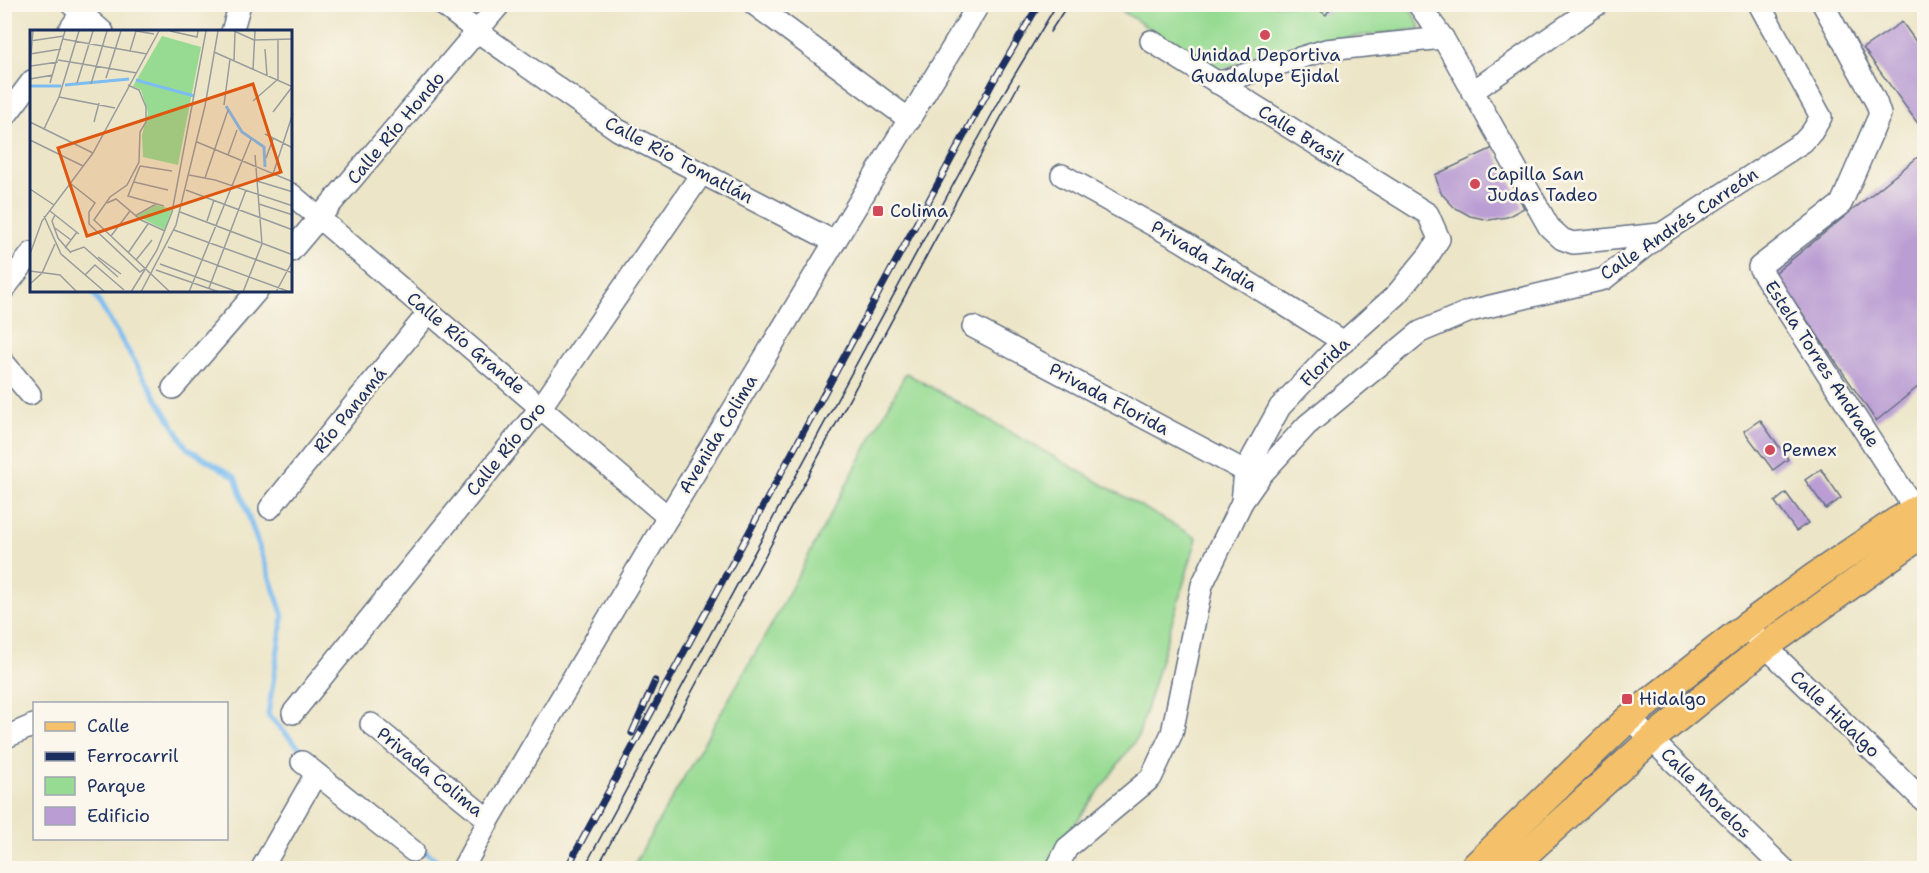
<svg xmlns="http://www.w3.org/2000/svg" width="1929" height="873" viewBox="0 0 1929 873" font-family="'Shantell Sans',sans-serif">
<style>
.green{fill:#97db93;stroke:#598578;stroke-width:1.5}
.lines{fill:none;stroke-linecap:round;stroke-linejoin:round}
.stream{stroke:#7cbdf1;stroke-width:5}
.building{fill:#ba9dd3}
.minor-casing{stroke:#646f83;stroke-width:24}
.major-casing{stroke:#646f83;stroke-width:30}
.minor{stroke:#fff;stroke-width:21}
.major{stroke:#f4c16a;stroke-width:27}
.tram{stroke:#1b2f5e;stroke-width:1.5}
.rail-casing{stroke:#1b2f5e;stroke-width:7}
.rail{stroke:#fbf7ec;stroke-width:4.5;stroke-dasharray:14;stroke-linecap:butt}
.poi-dot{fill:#d1495b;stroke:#fbf7ec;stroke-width:2}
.labels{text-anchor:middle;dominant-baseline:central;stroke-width:5;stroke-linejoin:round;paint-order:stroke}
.poi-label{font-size:18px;fill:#1b2f5e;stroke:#fbf7ec;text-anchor:start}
.street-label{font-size:18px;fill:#1b2f5e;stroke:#fbf7ec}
.inset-river{fill:none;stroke:#7cbdf1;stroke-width:3}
.inset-road{fill:none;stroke:#989c9d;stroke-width:1.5}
.view{fill:#de5710;fill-opacity:0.15;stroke:#de5710;stroke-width:3}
.inset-edge{fill:none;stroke:#1b2f5e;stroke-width:3}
</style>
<rect width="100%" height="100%" fill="#fbf7ec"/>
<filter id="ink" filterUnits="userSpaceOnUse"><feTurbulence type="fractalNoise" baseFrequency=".0167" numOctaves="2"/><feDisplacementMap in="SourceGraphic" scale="12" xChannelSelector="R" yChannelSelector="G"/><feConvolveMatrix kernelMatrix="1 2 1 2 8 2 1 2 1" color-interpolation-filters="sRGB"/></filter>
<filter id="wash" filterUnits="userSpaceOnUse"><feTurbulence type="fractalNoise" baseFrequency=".008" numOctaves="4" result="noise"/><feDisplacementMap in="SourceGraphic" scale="24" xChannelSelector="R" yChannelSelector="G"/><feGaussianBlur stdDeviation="1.35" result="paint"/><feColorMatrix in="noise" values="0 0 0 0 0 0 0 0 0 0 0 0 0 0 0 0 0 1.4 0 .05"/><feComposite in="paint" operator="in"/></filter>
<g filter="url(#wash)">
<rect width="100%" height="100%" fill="#ece5c7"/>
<!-- green -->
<g class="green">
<polygon points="1113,5 1409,5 1421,29 1319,41 1214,71"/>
<polygon points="906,373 1197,538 1138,737 1059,846 1047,868 632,868 773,622"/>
</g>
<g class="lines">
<!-- stream -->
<g class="stream">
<polyline points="92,291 187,448 235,477 283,616 268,715 308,757"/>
<polyline points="418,846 447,868"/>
</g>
</g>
<g id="blocks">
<!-- building -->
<g class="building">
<polygon points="1311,4 1333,4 1326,15"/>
<polygon points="1902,22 1924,53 1924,132 1863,48"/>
<polygon points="1493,148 1524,208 1507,217 1489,220 1470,216 1454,207 1441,193 1435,175"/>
<polygon points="1924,152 1924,382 1876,421 1775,273"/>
<polygon points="1760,420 1788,459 1773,470 1744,431"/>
<polygon points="1821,469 1841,498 1826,509 1805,480"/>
<polygon points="1786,493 1808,523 1796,531 1775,502"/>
</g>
</g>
</g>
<g filter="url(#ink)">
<use href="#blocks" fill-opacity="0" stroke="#646f83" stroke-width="1.5"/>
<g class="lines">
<defs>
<g id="minor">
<polyline points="71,4 103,32"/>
<polyline points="442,4 478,32 618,130 835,242"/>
<polyline points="754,4 910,120"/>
<polyline points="1418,4 1443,38 1549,227 1562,239 1573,243 1660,234"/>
<polyline points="1823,4 1876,102 1880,114 1841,204 1759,267 1923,522"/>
<polyline points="68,32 81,13"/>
<polyline points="232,32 240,4"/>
<polyline points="1151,41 1428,214 1439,239 1429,255 1396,295 1330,354 1280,407 1245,471 1242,502"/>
<polyline points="1217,83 1326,50 1443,38"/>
<polyline points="1472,92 1598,4"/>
<polyline points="4,118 32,81"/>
<polyline points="1062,175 1182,241 1344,342"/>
<polyline points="291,194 668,517"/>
<polyline points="291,251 500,4"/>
<polyline points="4,289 32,253"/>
<polyline points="973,327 1245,471"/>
<polyline points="4,363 30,394"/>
<polyline points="173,388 257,291"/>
<polyline points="270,508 429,312"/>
<polyline points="1755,636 1924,801"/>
<polyline points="293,713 541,407 702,173"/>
<polyline points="1629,718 1783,868"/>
<polyline points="371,724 489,820"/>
<polyline points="4,738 34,725"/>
<polyline points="302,762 413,851"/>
<polyline points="262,868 316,774"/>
<polyline points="463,868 489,820 668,517 979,4"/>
<polyline points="1057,868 1067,848 1151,778 1172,733 1202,585 1242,502 1261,475 1307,425 1420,332 1470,311 1604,279 1661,234 1803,142 1812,132 1821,117 1759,4"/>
</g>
<g id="major">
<polyline points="1473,868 1629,718 1745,627 1814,577 1895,522 1924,505"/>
<polyline points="1510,868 1652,739 1765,647 1924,533"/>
</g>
</defs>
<!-- minor casing -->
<use href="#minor" class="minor-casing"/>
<!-- major casing -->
<use href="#major" class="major-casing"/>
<!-- minor -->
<use href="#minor" class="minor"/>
<!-- major -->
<use href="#major" class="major"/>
<!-- tram -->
<g class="tram">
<polyline points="1050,32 1068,4"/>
<polyline points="584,868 966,161 1006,89 1057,4"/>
<polyline points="597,868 1019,84"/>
</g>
<defs>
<g id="rail">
<polyline points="632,733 655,681"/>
<polyline points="567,868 993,82 1039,4"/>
</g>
</defs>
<!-- rail casing -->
<use href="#rail" class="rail-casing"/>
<!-- rail -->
<use href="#rail" class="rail"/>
</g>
</g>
<!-- markers -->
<g class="poi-dot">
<circle cx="1265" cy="35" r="6"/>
<circle cx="1475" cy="184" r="6"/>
<rect x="872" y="205" width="12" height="12" rx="3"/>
<circle cx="1770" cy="450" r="6"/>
<rect x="1621" y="693" width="12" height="12" rx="3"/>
</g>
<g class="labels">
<!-- poi labels -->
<g class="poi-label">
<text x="1265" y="55" text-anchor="middle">Unidad Deportiva<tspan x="1265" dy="21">Guadalupe Ejidal</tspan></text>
<text x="1487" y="174">Capilla San<tspan x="1487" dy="21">Judas Tadeo</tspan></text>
<text x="890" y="211">Colima</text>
<text x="1782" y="450">Pemex</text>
<text x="1639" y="699">Hidalgo</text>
</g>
<!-- street labels -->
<g class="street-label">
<text transform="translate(396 128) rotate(-50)">Calle Río Hondo</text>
<text transform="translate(1301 135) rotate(32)">Calle Brasil</text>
<text transform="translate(679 160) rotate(28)">Calle Río Tomatlán</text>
<text transform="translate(1679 224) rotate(-34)">Calle Andrés Carreón</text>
<text transform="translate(1204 256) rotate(31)">Privada India</text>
<text transform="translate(466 343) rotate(40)">Calle Río Grande</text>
<text transform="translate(1325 362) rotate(-45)">Florida</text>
<text transform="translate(1822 364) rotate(57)">Estela Torres Andrade</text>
<text transform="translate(1109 399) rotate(28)">Privada Florida</text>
<text transform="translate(350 410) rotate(-51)">Río Panamá</text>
<text transform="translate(718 434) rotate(-59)">Avenida Colima</text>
<text transform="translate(506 449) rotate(-51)">Calle Río Oro</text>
<text transform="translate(1835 714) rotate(44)">Calle Hidalgo</text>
<text transform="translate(430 772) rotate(39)">Privada Colima</text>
<text transform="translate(1706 793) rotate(45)">Calle Morelos</text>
</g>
</g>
<!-- overview -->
<g transform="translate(30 30)">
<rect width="262" height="262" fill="#ece5c7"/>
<path d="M132,6L171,17L148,135L113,127L112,105L118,83L111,60L103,56ZM126,175L142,179L135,200L107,186Z" fill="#97db93"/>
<path class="inset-river" d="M106,50L164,66M35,55L99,49M0,56H31M196,76L212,102L234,117L235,137"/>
<path class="inset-road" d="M106,1L124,4M140,1L167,7L168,1M204,1L224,10L263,9M33,9L117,24M248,9V50M0,11L34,6M235,19L237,46M100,21L106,1M184,22L263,57M0,24L31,19M28,30L107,43M204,31L205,1M1,36L28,32M0,37L3,1M223,40L225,1M76,48L91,1M0,49L23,45M20,53L35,1M47,53L63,1M61,54L77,1M98,55L109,60L116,77V92L110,102L109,132L97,155L80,167L64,190L140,262M29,67L85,78M223,71L247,50M194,75L200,29M243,82L262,57M0,92L63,123M64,92L69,73M14,99L29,67L49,1M235,104L263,118M0,110L53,136M167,112L263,152M198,125L207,100M236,128L243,109M110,136L98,166L134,176M110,136L142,141M243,144L263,83M159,145L185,150L263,176M175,148L198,80M227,151L263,162M104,152L138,160M40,153L65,173L59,182V194L110,242L114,239M0,159L24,175M156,160L263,200M77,173L86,169L111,190L135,201M229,174L263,185M20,181L49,204M150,182L263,225M25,185L22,191L28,208L41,223M14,186L31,224L75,262M105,186L126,174M177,191L184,170M25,198L41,210M144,200L263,243M81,206L100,181M138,217L260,262M35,218L47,202M40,222L54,217L88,247M98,223L118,194M0,224L12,191L63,123L129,1M68,227L91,244M106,230L122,210M130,234L208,262M126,240L189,262M0,241L30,245L47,262M55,245L65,235L94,260M0,254L12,243L25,214M179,258L216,160M101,262L127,220L142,182L176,1M111,262L146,195L175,76L188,1M159,262L221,109M213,262L232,214L225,125M246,262L263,230"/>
<path class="view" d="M223,54L251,142L57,206L28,118Z"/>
<rect width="262" height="262" class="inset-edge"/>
</g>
<!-- margin -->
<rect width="1929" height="873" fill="none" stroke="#fbf7ec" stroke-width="24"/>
<!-- legend -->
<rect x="33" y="702" width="195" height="138" fill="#fbf7ec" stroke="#a1a7b3" stroke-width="1.5"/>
<rect x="45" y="722" width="30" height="9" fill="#f4c16a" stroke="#a1a7b3" stroke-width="1.5"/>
<text x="87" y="732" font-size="18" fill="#1b2f5e">Calle</text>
<rect x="45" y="752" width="30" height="9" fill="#1b2f5e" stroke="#a1a7b3" stroke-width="1.5"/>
<text x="87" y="762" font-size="18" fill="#1b2f5e">Ferrocarril</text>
<rect x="45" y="777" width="30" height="18" fill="#97db93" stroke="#a1a7b3" stroke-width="1.5"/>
<text x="87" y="792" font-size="18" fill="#1b2f5e">Parque</text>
<rect x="45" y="807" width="30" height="18" fill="#ba9dd3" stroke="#a1a7b3" stroke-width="1.5"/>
<text x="87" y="822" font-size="18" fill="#1b2f5e">Edificio</text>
</svg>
